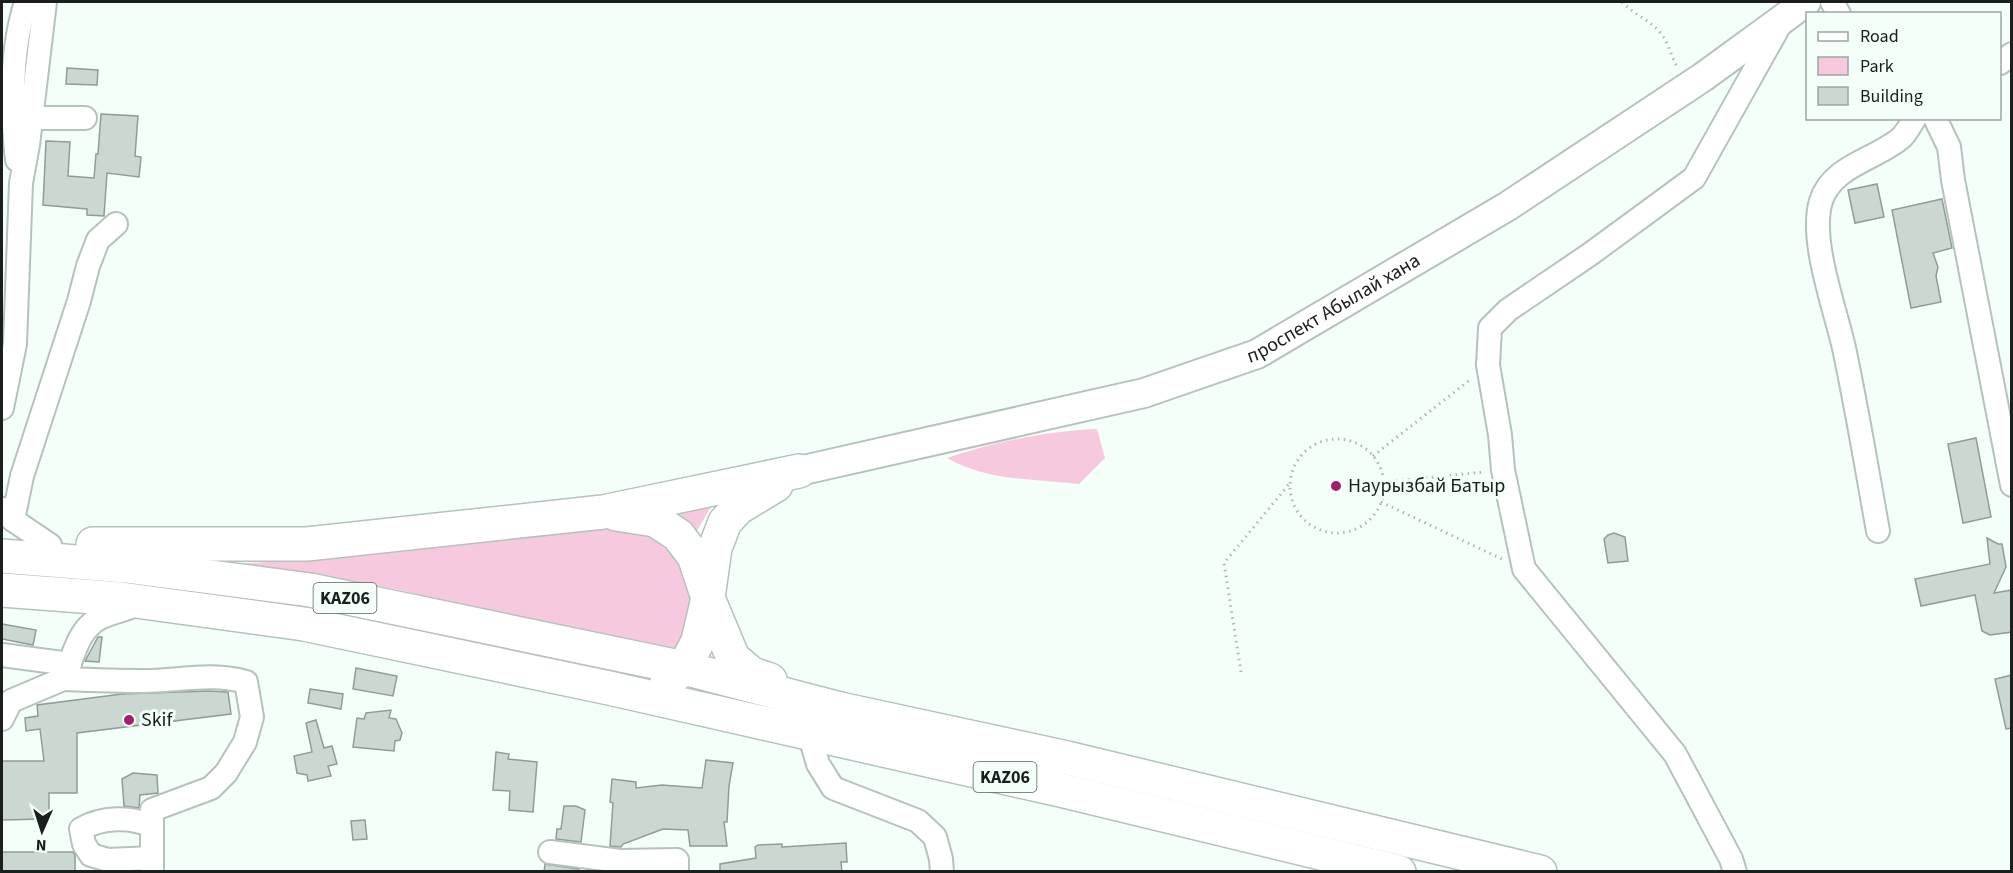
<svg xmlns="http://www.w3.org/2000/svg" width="2013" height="873" viewBox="0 0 2013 873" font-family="'Source Sans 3',sans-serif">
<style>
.green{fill:#f7c9de}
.building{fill:#cbd8d2;stroke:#909c96;stroke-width:1.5}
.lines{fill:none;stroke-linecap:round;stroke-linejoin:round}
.minor-casing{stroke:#b6c2bc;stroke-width:26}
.major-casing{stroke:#b6c2bc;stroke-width:32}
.highway-casing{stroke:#b6c2bc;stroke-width:36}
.path{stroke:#afb8b3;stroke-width:3;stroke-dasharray:1.5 4.5;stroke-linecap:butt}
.minor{stroke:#fff;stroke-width:22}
.major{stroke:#fff;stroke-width:28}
.highway{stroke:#fff;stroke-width:33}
.poi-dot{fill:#a3206f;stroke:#f4fff9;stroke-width:2}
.labels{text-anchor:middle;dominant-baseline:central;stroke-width:6;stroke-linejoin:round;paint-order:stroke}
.shield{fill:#f4fff9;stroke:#5b625e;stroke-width:1.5}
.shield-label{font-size:18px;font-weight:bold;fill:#1a1e1c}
.street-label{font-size:20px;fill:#1a1e1c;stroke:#f4fff9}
.poi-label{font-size:20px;fill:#1a1e1c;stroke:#f4fff9;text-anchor:start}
</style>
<rect width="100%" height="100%" fill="#f4fff9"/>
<!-- green -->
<g class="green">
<path d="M1097,429L1105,458L1079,484C1034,479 987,481 947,458C994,442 1047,431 1097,429Z"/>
<polygon points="711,507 695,534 672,514"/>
<polygon points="613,526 656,538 674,552 694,598 690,622 675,652 395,589 304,573 227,565 400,552"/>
</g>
<!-- building -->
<g class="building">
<polygon points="67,68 98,70 97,85 66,84"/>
<polygon points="101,114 138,116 135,156 141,157 139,177 107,173 104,216 87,215 87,209 43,205 46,141 70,142 68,176 94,178 96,154 98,154"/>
<polygon points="1877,184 1884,217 1855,223 1848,190"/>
<polygon points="1942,199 1952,248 1933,253 1938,267 1936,276 1941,302 1911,308 1892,210"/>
<polygon points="1976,438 1991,517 1963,523 1948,444"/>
<polygon points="1614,533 1625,537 1628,561 1608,563 1604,539 1608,535"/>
<polygon points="1987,538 1998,544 2002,544 2006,567 1994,593 2012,590 2012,632 1990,635 1982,631 1975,595 1921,606 1915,579 1990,564"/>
<polygon points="2,624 36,630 33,645 2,639"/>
<polygon points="98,637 102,637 99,662 85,661"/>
<polygon points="356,668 397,676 393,696 353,689"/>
<polygon points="2012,675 2012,728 2006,729 1995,679"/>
<polygon points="310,689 343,694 341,709 308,703"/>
<polygon points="208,691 228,692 231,714 77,733 77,793 49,793 49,815 44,815 44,819 2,820 2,761 44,761 40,729 26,731 25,718 38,716 37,705 122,694"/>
<polygon points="391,710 389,718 396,719 402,733 400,740 395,741 394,751 353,747 357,718 364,719 366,713"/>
<polygon points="316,720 324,748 332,746 337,764 328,766 331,776 308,781 307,775 297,773 294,756 312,752 306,723"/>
<polygon points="496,752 509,754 508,759 537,762 533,812 509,810 510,791 493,790"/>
<polygon points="706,760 733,763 729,786 727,822 724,822 727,846 690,846 688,830 663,829 623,844 621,847 610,846 613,803 610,802 612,779 636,782 636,788 662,785 702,788"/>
<polygon points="133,773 157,775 158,793 140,795 139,808 124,806 122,779"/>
<polygon points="564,806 576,806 585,810 581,842 556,839 557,829 561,829"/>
<polygon points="365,820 367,839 353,840 351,821"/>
<polygon points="846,843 847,862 841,862 842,872 720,872 720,864 756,858 755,847 758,845 782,844 782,847"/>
<polygon points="2,852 73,852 75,855 75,872 2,872"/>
<polygon points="545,864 579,869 579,872 544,872"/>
</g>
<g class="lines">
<defs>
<g id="minor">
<polyline points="1832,2 1839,14"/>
<polyline points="2000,63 2012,54"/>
<polyline points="31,118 85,118"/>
<polyline points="1935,118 1949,147 1953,180 2012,485"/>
<path d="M17,160C11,108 10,52 26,2"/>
<polyline points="2,408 15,344 21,183 28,145 45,2"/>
<polyline points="3,509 13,520 50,545"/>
<polyline points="13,520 22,476 79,301 88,266 98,240 116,224"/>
<path d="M1878,531C1867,470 1857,409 1844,348C1835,308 1809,239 1821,201C1832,165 1878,159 1902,137C1907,132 1911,124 1915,118"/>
<polyline points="2,655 70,664"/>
<path d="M63,679C90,680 117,681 143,681C179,681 212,672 246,682L252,717L245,742L226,773L211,788L152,810V872"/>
<path d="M2,719L11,701L63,679C74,658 76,632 98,619C110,612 124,611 137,604"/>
<polyline points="809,733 818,764 833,788 918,821 935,837 941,859 942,872"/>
<path d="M152,826C130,816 102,817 81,829L84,844L91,855L108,860L152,858"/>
<polyline points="550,852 620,861 677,860 677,872"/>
<polyline points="1735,872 1731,859 1675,754 1524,569 1503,470 1500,435 1488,365 1490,328 1508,310 1589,255 1694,178 1781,23"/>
</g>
<g id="major">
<path id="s1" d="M799,471L1144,393L1257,354L1508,206L1703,77L1806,2"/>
</g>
<g id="highway">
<polyline points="616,514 655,520 678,535 694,556 708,598 733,658 752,674 770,680"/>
<polyline points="93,544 307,544 603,512 799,471"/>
<polyline points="2,556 126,566 310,590 684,668 840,709 1067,758 1540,872"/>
<polyline points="2,590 121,599 304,624 609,688 1060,790 1399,872"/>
<polyline points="667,682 684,668 698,641 708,598 715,548 725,522 738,508 776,485"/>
</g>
</defs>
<!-- minor casing -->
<use href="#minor" class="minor-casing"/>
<!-- major casing -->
<use href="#major" class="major-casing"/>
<!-- highway casing -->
<use href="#highway" class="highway-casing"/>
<!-- path -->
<g class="path">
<path d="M1622,2C1634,15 1651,20 1662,35C1670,45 1671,59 1679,69"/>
<circle cx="1337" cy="486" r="47"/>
<polyline points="1373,456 1471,379"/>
<polyline points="1384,482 1484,472"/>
<polyline points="1381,502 1502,559"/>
<polyline points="1241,672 1224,563 1290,483"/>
</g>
<!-- minor -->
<use href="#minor" class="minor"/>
<!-- major -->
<use href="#major" class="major"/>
<!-- highway -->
<use href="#highway" class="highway"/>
</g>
<!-- markers -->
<g class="poi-dot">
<circle cx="1336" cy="486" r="6"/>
<circle cx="129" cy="720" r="6"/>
</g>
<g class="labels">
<!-- shield labels -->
<g class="shield">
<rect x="313.5" y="583" width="63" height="30" rx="4.5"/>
<rect x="973.5" y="762" width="63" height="30" rx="4.5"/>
</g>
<g class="shield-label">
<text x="345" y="598">KАZ06</text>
<text x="1005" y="777">KАZ06</text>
</g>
<!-- street labels -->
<g class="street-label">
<text stroke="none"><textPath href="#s1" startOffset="562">проспект Абылай хана</textPath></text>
</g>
<!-- poi labels -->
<g class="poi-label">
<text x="1348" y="486">Наурызбай Батыр</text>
<text x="141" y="720">Skif</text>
</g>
</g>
<!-- border -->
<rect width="2013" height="873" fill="none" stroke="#1a1e1c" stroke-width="6"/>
<!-- legend -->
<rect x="1806" y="12" width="195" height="108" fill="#f4fff9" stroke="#9da5a1" stroke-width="1.5"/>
<rect x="1818" y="32" width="30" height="9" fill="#ffffff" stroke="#9da5a1" stroke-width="1.5"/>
<text x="1860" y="42" font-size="18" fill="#1a1e1c">Road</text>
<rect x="1818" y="57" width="30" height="18" fill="#f7c9de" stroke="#9da5a1" stroke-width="1.5"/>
<text x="1860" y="72" font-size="18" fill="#1a1e1c">Park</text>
<rect x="1818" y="87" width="30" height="18" fill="#cbd8d2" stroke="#9da5a1" stroke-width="1.5"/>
<text x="1860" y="102" font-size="18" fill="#1a1e1c">Building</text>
<!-- north arrow -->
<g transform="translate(42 831) rotate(183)" stroke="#f4fff9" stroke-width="4.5" paint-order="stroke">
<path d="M0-4.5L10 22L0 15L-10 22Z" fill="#1a1e1c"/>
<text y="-9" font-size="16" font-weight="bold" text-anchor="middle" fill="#1a1e1c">N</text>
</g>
</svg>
